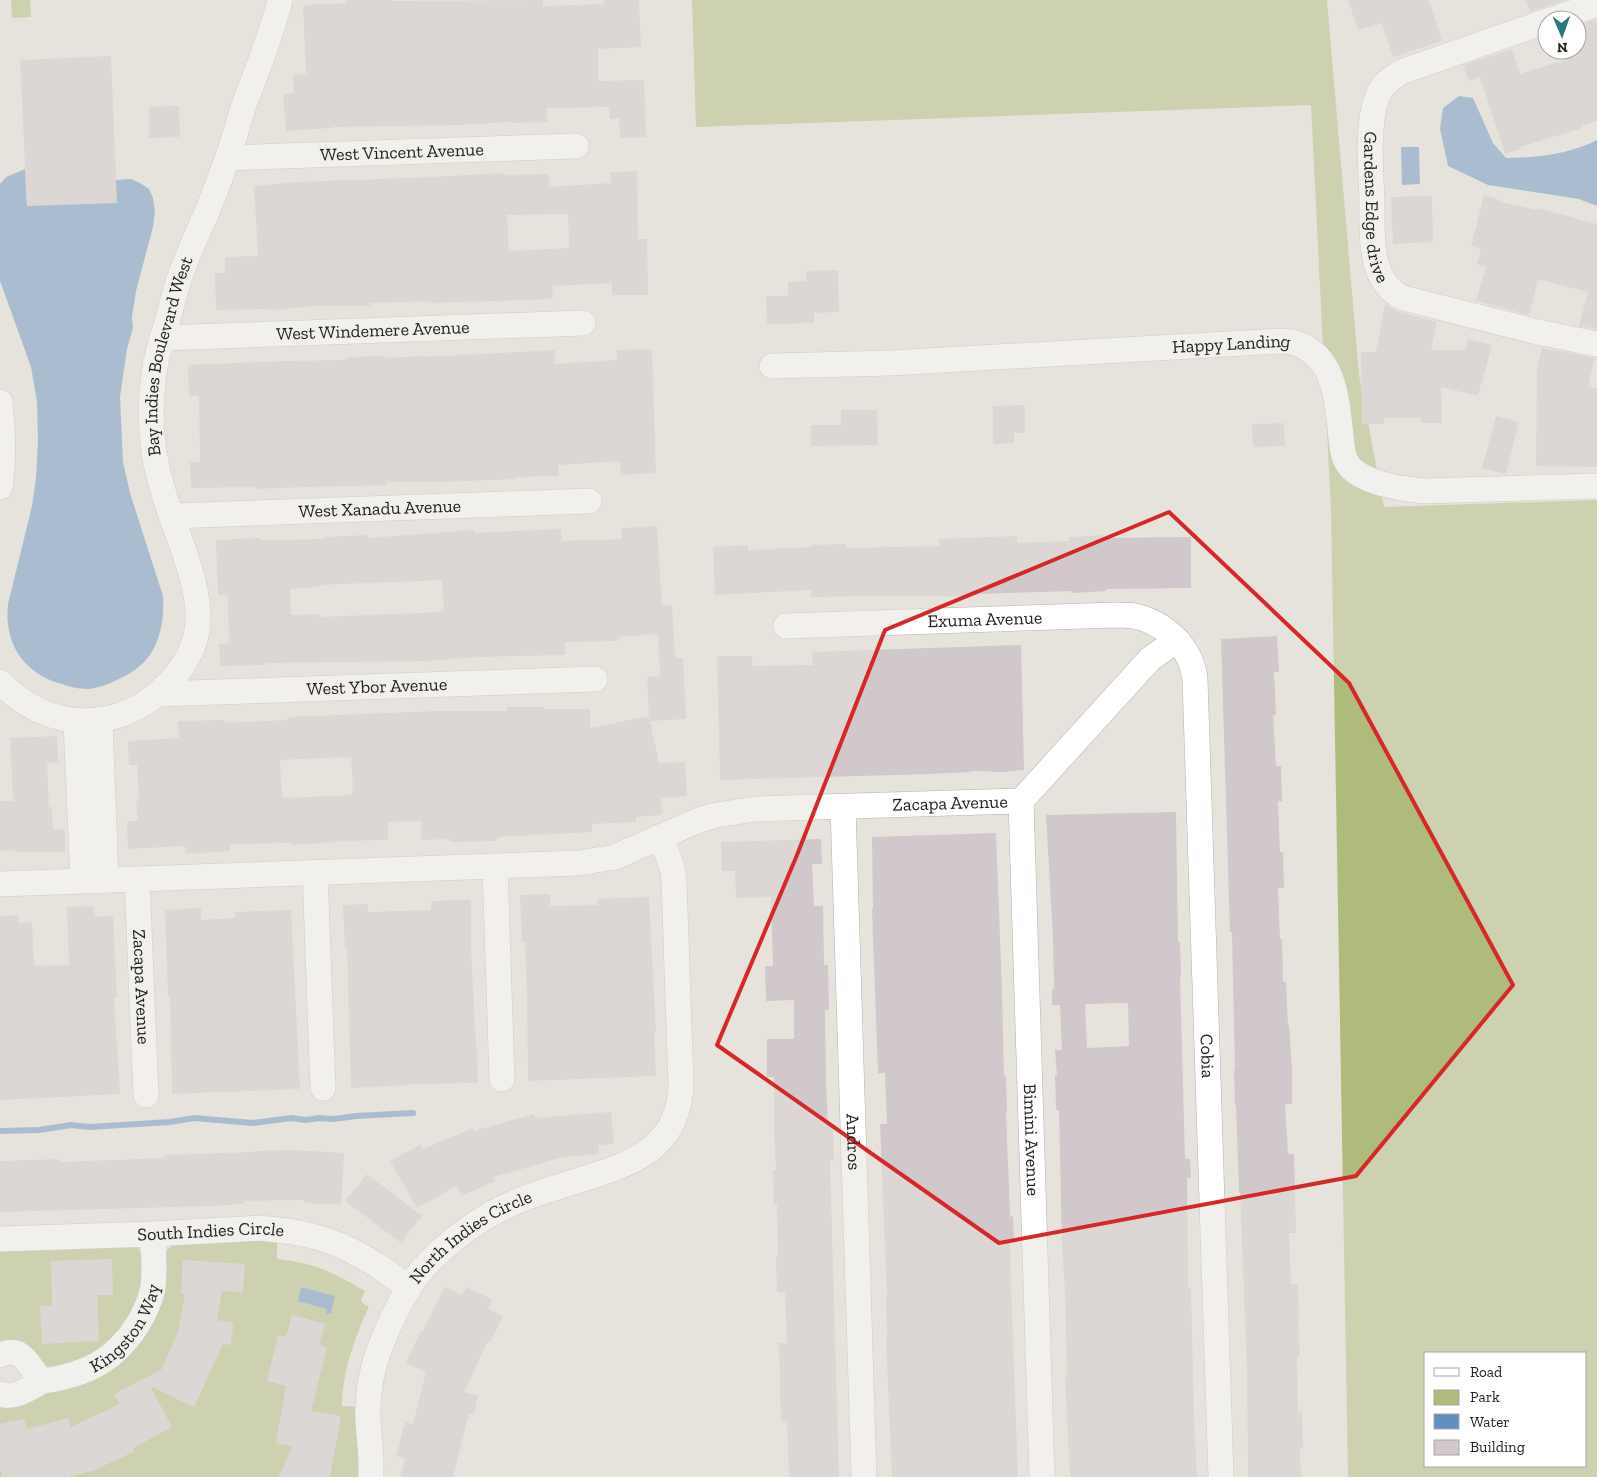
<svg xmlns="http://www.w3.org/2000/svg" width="1597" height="1477" viewBox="0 0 1597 1477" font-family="'Zilla Slab',serif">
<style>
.green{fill:#afbb7a;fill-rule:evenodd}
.water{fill:#638fc0}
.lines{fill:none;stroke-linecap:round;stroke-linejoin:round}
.stream{stroke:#638fc0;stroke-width:6}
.building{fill:#d0c8cb;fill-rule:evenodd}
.minor-casing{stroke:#b5b2ac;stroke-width:26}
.minor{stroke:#fff;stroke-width:25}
.marked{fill:none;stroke:#d62828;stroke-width:4;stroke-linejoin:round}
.labels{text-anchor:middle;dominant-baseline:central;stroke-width:5;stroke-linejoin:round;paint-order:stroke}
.street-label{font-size:18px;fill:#23221f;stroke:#fff}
</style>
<rect width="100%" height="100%" fill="#e6e3dc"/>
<!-- green -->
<g class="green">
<polygon points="11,0 30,0 31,17 12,18"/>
<path d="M692,0H1327L1359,375L1384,507L1597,500V1477H1348L1331,511L1311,105L696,127ZM1426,1353H1586V1466H1426Z"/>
<path d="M248,1240H277V1259C314,1263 333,1272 365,1291L361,1300L365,1305L369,1306C355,1338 342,1372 342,1406L359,1407L363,1477H0V1399L98,1375L167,1250L172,1245Z"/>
<polygon points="131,1245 137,1247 141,1253 145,1274 132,1317 97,1356 49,1371 0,1346 0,1249"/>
</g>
<!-- water -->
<g class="water">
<path d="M1459,96L1473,98L1493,143L1506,158C1536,158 1570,154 1597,140V206L1579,199L1488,185L1448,166L1440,129L1443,108Z"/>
<polygon points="1401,147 1419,147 1420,184 1402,185"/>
<path d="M25,169L27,206L115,180L131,179L140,183L149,189L153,198L155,211L153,227L136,291L132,317L133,328L127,349L120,397L123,462L130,493L163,596C164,615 162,632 154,648C148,661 133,673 121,678C111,683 99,688 88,689C77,689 68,686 58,683C21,671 4,641 8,604L32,506L36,478L38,440L37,402L31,367L0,281V184L6,177Z"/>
<polygon points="301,1287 335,1296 331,1313 327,1314 326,1309 298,1301"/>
</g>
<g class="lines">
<!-- stream -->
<polyline class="stream" points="0,1131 39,1130 71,1125 89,1127 170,1122 194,1118 253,1123 291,1118 306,1120 319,1118 334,1119 356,1116 413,1113"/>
</g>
<!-- building -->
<g class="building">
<polygon points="347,0 392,0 392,1 543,0 543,6 604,4 603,0 639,0 641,47 598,49 598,81 644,80 646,137 620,138 619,118 610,119 609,107 547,108 547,122 512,123 512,122 459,125 332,127 332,128 286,131 283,94 294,93 293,75 306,74 303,5 347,3"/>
<polygon points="1348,0 1429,0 1442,41 1393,57 1382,23 1358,30"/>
<polygon points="1526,0 1565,0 1530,12"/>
<polygon points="1597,19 1597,121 1581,126 1582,128 1520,147 1521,149 1505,154 1480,77 1469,81 1463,65 1512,49 1520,74 1577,56 1577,26"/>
<polygon points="111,56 117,203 27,206 20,60"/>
<polygon points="170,106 179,106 180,137 149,138 149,107"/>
<path d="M637,171L638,239H647L648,295H612V283L552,286L553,299L431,303L430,301L370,303V306H317L271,310V309L216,310L215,273H225V257L258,256L254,186L298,182L432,177L505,173V175L549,174V187L611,183L610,172ZM568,214L569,248L509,251L507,215Z"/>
<polygon points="1484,195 1498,199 1498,201 1536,210 1537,208 1597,224 1597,329 1579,326 1588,292 1546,281 1538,280 1529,315 1476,301 1486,267 1477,264 1481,249 1471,246"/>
<polygon points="1432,196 1433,242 1393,244 1391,197"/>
<polygon points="838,270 839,312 814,313 814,323 767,324 766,296 788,296 788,282 806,281 806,271"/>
<polygon points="1385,304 1399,312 1437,322 1431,350 1465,350 1468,339 1492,345 1478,396 1441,387 1442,423 1421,423 1421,418 1384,418 1384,424 1362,424 1361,352 1376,352"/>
<polygon points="1542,348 1595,358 1588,387 1597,388 1597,467 1536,466 1537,368"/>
<polygon points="652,349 656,473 621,475 620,461 558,465 559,476 516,477 516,479 439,482 387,482 387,485 352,486 306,487 255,489 255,487 191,488 190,462 200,462 199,396 189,396 188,365 286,361 347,360 347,357 383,356 383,358 426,356 426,357 555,350 555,364 617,360 617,350"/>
<polygon points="1025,405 1025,433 1014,433 1014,443 993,444 993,406"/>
<polygon points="841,410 877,410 878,445 811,446 811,425 841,425"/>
<polygon points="1496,416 1519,422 1506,474 1482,468"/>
<polygon points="1284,423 1285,446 1253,447 1252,424"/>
<path d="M657,526L662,606L672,605L675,658H683L686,719L650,721L659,763L685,762L687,796L661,798L662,815L636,817V822L592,824V832L497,837V841L450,842V839L421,840V821L388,822V840L337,841V842L291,845V843L230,844V851L186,854L185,846L128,849L127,821H138L136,801L139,800L137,765H129L128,741L179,738L178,721L225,720V723L287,720V717L438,711H507V707H544V709H590V728L649,716L647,677L660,676L658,634L619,637V641L565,642V655L480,657L426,661L266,663V665L220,666L219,644L229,643L228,595H218L216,540L261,538V540L323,539V537L368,535V538L474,530V533L561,529L562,541L622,539L621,528ZM442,580L444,611H441V612L319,617V614L291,615L290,589L319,587V585ZM351,757L353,790H352V795L282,798L280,760Z"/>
<polygon points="1104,535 1104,538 1191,537 1191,588 1106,589 1106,591 1071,593 1071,591 977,594 977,595 942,597 942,596 897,596 811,597 811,590 715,595 713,547 748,545 748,550 811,547 810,545 846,544 846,548 940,546 939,539 1017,536 1017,543 1069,541 1069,537"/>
<polygon points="1277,636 1279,672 1274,672 1276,715 1273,715 1276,766 1281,766 1282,801 1278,801 1280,852 1283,852 1284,888 1278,888 1280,939 1282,939 1283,982 1286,982 1288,1025 1289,1025 1292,1068 1292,1104 1285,1104 1288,1154 1294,1154 1296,1233 1289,1233 1291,1284 1298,1284 1299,1319 1298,1319 1300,1357 1297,1357 1298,1413 1302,1413 1303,1449 1300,1449 1301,1477 1248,1477 1247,1371 1240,1191 1239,1192 1236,1105 1235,1105 1234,1070 1235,1070 1232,932 1230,932 1221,639"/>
<polygon points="1021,645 1024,770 1002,772 972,771 972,772 929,774 720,780 717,656 752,656 753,666 813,665 812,652"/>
<polygon points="57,736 58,762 47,763 49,807 52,807 53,830 65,829 65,852 17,852 17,850 0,851 0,801 13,801 10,738"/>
<path d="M1176,812L1178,942H1180L1181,977H1180L1185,1159H1190L1191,1178H1187L1188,1287H1191L1194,1417L1197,1477H1070L1065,1377H1067L1065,1291L1062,1245L1059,1110H1056L1055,1075H1057L1055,1050H1062L1060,1005H1052V989H1054L1053,938L1046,815ZM1128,1003L1129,1046L1087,1048L1085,1004Z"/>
<polygon points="996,833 1002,991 1004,1077 1006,1076 1007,1112 1006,1112 1010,1217 1013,1216 1014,1242 1010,1242 1011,1285 1018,1477 892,1477 886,1340 887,1340 886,1296 887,1296 880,1124 887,1124 885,1073 878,1073 872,909 873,909 872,837"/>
<polygon points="821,839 822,864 812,864 814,906 823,906 824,965 828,965 829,1010 825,1010 826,1083 828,1125 833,1125 834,1161 830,1161 839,1477 789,1477 787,1421 781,1421 779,1343 787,1343 785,1292 777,1292 776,1257 778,1257 777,1205 774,1205 773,1170 776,1170 774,1128 774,1077 767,1077 767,1039 794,1039 794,1000 766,1001 765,966 773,966 771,897 736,898 735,871 722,871 721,842"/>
<polygon points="550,894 550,906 598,905 597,899 649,897 656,1033 654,1033 656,1076 528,1081 527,996 525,942 522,942 520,895"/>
<polygon points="471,900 471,947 476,1048 477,1048 478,1083 407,1084 407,1085 351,1088 347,948 345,948 343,905 368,904 368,912 431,910 431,901"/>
<polygon points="94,906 95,917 113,916 117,998 114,998 120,1094 0,1100 0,916 18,915 19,923 32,922 34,966 69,965 67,907"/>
<polygon points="201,908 201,920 236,918 235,912 291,910 300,1089 172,1094 170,997 168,997 165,910"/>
<polygon points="611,1112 614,1144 598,1145 599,1154 563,1157 494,1177 496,1181 461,1196 457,1186 417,1208 390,1161 421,1144 423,1149 473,1128 474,1131 534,1114 535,1118"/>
<polygon points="293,1150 344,1153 341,1205 304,1203 304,1200 244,1201 245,1204 210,1206 0,1212 0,1161 59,1159 59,1162 165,1158 165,1155 253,1152 253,1151"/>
<polygon points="367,1174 422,1216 401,1243 345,1201"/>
<polygon points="112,1259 113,1295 97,1295 99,1341 42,1344 40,1306 52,1305 51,1261"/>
<polygon points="183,1260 245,1264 243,1292 222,1291 217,1320 234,1323 230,1345 223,1344 194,1407 150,1386 172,1427 133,1448 135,1451 95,1470 69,1477 2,1477 0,1470 0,1424 24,1419 27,1429 68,1418 71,1427 120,1404 114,1394 161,1370 178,1332 185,1294 181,1294"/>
<polygon points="445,1287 462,1295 466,1287 492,1299 488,1309 503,1316 490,1343 488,1341 464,1392 478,1396 474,1415 469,1414 453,1477 400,1477 405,1458 396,1456 405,1422 413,1424 426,1372 406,1363 421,1330 423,1331"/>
<polygon points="292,1315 325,1324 319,1345 327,1347 311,1411 341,1416 330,1477 279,1477 292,1446 276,1443 286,1386 267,1381 278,1335 286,1337"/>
</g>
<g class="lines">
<defs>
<g id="minor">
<polyline points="1551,20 1597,4"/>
<path id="s1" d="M1547,21L1401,72C1392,78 1384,83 1379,93C1366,120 1371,172 1372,202C1372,222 1371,243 1376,263C1380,278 1389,291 1403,298L1533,331L1597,344"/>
<path id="s2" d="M228,158L576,146"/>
<path id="s3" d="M162,338L583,323"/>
<path id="s4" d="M772,366L891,363L1280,341C1285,341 1290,342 1295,343C1336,356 1337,402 1341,437C1342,448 1343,461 1352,469C1368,484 1403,489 1424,491L1597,486"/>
<path d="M0,402C3,430 4,459 0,487"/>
<path id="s5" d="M171,516L589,501"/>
<path id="s6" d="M786,626L1115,615C1125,615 1136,615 1145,619C1172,629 1192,652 1195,679L1221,1477"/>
<path id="s7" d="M0,682C48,732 117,734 166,686C182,670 193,653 197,631C204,590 176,534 164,494C151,454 148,410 155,368C157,353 162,338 167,323C171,309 174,294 179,279C187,257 197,234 207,212C214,193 222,175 228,156C234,140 238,124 243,108C256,72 271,37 280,0"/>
<path id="s8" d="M158,694L595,679"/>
<polyline points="100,720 106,880"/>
<polyline points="76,721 83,880"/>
<path id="s9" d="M1021,801L1042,1477"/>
<path id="s10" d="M843,807L864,1477"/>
<polyline points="495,867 502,1079"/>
<polyline points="315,872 323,1088"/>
<path id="s11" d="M137,879L146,1095"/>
<path id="s12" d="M0,884L579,863L615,857L699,820L716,815L756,809L1021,801L1150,659L1177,640"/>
<path id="s13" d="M0,1239L153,1234L260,1228C291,1231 322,1235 350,1250C371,1260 390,1274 409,1288"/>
<path d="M0,1355C25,1344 28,1369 43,1381C28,1388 17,1399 0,1394"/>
<path id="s14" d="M43,1381C85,1375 115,1361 138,1324C144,1314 149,1303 152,1292C156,1274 153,1253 153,1234"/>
<path id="s15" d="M371,1477C372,1458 369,1439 368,1420C367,1397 371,1372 379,1350C387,1329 397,1307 409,1288C425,1261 459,1233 486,1217C512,1201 541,1192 570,1183C625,1166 679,1153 681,1084L674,881C673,865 667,852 659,837"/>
</g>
</defs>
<!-- minor casing -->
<use href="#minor" class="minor-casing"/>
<!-- minor -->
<use href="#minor" class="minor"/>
</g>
<!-- marked area -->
<path d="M0 0H1597V1477H0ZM1169,512L1349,683L1513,985L1356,1176L999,1243L717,1045L797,855L885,630Z" fill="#e6e3dc" fill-opacity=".55" fill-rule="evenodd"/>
<path class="marked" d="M1169,512L1349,683L1513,985L1356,1176L999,1243L717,1045L797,855L885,630Z"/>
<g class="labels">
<!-- street labels -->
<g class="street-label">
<text stroke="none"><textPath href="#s2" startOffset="174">West Vincent Avenue</textPath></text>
<text stroke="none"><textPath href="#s1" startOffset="301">Gardens Edge drive</textPath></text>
<text stroke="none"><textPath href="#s3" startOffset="211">West Windemere Avenue</textPath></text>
<text stroke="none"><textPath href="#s4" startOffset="460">Happy Landing</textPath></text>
<text stroke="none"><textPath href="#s7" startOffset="534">Bay Indies Boulevard West</textPath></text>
<text stroke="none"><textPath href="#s5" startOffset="209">West Xanadu Avenue</textPath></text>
<text stroke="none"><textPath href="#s6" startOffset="199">Exuma Avenue</textPath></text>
<text stroke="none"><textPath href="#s8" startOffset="219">West Ybor Avenue</textPath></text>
<text stroke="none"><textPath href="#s12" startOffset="960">Zacapa Avenue</textPath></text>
<text stroke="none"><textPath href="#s11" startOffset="108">Zacapa Avenue</textPath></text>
<text stroke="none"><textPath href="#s6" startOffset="819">Cobia</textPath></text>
<text stroke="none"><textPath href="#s9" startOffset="339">Bimini Avenue</textPath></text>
<text stroke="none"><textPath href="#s10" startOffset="335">Andros</textPath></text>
<text stroke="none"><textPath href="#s13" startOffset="211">South Indies Circle</textPath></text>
<text stroke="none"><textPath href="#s15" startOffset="279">North Indies Circle</textPath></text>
<text stroke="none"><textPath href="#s14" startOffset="104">Kingston Way</textPath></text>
</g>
</g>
<!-- legend -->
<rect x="1424" y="1352" width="162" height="115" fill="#ffffff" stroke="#a7a7a5"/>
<rect x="1434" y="1368" width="25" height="8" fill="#ffffff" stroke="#a7a7a5"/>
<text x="1470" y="1377" font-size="15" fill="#23221f">Road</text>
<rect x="1434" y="1390" width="25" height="15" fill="#afbb7a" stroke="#a7a7a5"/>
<text x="1470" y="1402" font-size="15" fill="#23221f">Park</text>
<rect x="1434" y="1414" width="25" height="15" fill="#638fc0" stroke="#a7a7a5"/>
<text x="1470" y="1427" font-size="15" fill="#23221f">Water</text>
<rect x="1434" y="1440" width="25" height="15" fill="#d0c8cb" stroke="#a7a7a5"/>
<text x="1470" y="1452" font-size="15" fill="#23221f">Building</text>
<!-- north arrow -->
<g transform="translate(1562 35) rotate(178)"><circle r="24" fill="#ffffff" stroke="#a7a7a5"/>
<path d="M0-4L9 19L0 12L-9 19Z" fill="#2d777a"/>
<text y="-8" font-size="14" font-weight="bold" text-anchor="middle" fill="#23221f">N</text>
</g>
</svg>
